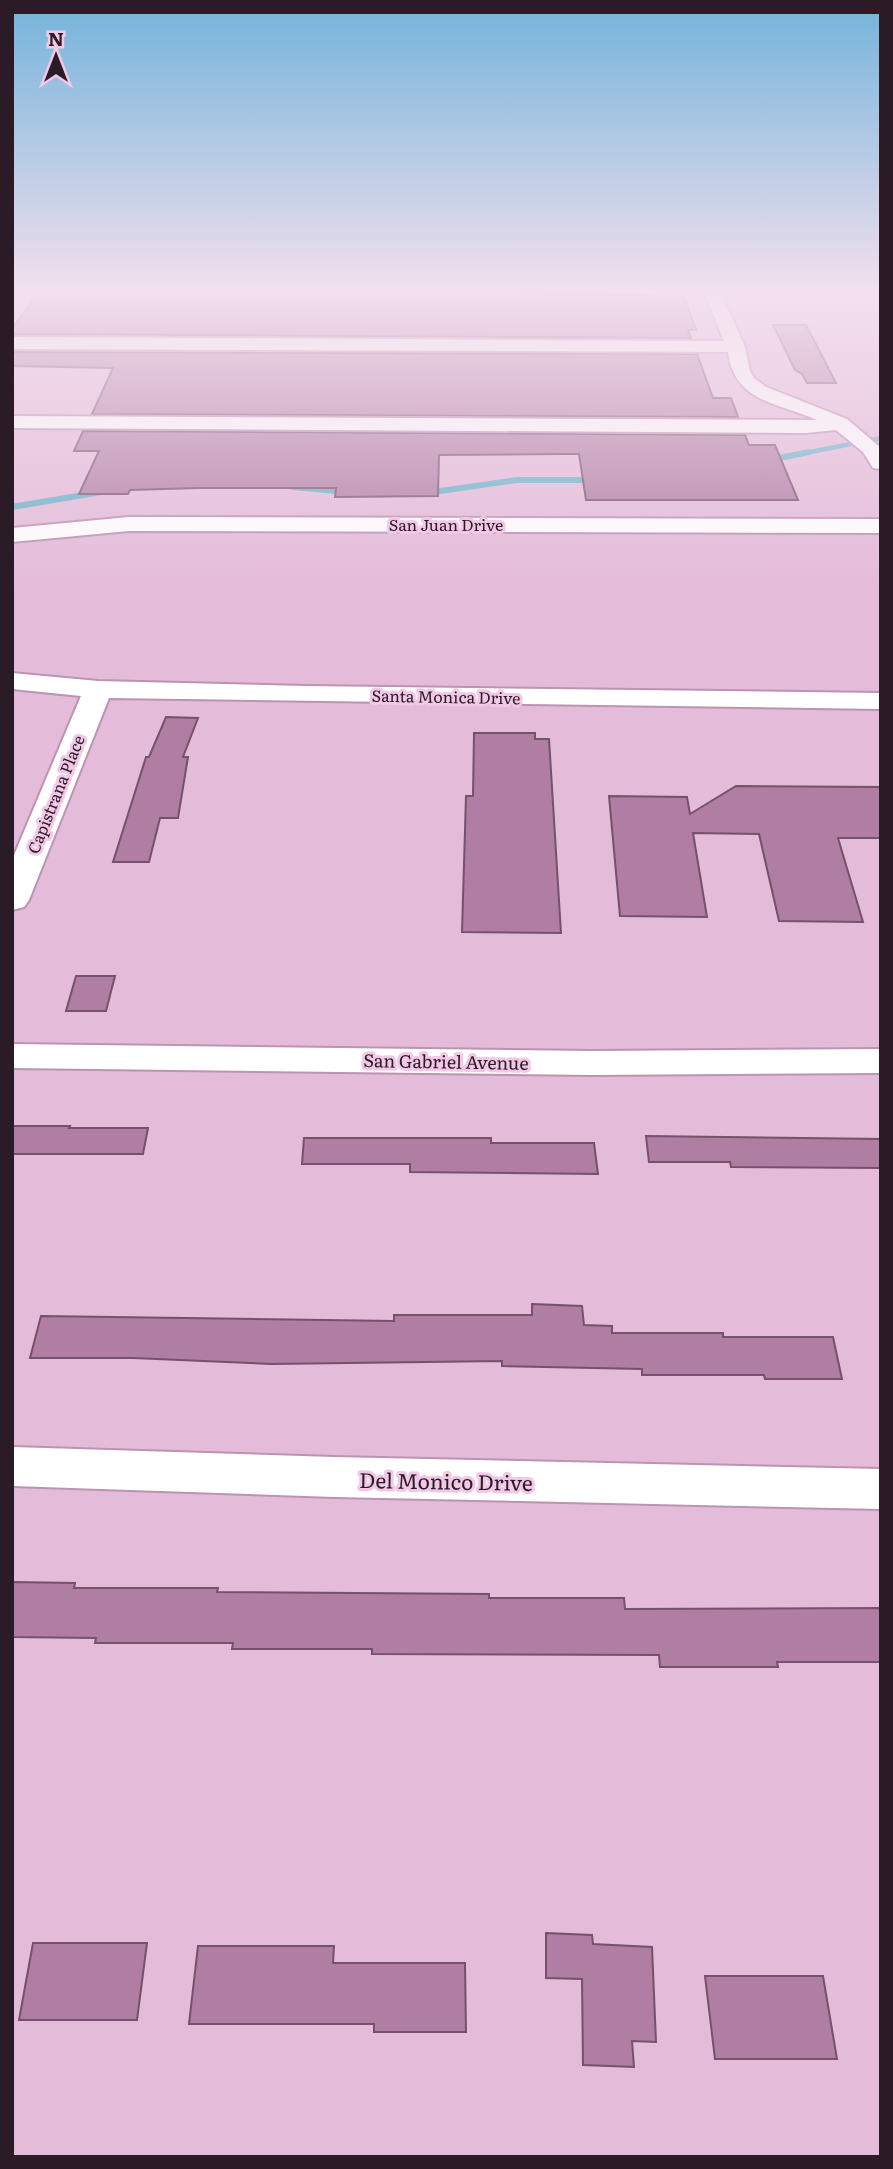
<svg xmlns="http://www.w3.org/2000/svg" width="893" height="2169" viewBox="0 0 893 2169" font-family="Literata,serif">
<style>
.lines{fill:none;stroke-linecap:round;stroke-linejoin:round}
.stream-far1{stroke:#65b2c6;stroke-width:4.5}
.stream{stroke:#65b2c6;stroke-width:6}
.building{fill:#b07da3;stroke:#75516c;stroke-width:2}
.minor-casing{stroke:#bb94b1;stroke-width:4}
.minor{fill:#fff;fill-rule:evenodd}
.labels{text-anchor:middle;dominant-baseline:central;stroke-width:6;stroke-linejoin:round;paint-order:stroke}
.far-street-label{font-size:16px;fill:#2a1b26;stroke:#f2c8e6}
.street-label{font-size:18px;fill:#2a1b26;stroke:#f2c8e6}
.near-street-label{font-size:21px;fill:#2a1b26;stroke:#f2c8e6}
</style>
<rect width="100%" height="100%" fill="#e4bbd9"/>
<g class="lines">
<!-- stream-far1 -->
<g class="stream-far1">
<polyline points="872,440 881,438"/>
<polyline points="800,454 856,443"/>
</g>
<!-- stream -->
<g class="stream">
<polyline points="770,460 809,452"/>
<polyline points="293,487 348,492"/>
<polyline points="426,493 517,480 596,480"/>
<polyline points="12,507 101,492"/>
</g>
</g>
<!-- building -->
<g class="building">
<polygon points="453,292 684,296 696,330 688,330 691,338 12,334 12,329 38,293"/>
<polygon points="773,325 806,325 836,383 807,383 802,374 795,370"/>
<polygon points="12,352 697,354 713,398 731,398 738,417 92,414 113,368 12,366"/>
<polygon points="83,431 745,435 749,445 775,445 798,500 586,500 579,454 562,454 439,455 438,496 335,497 336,488 199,488 130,490 128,494 79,494 99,451 74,451"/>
<polygon points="166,717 198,718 183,757 188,757 178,818 160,818 149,862 113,862 146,757 149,757"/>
<polygon points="474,733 535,733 535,739 549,739 561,933 462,932 466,796 473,796"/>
<polygon points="736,786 881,787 881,838 838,838 863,922 779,921 759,834 693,833 707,917 620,916 609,796 687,797 690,814"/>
<polygon points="76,976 115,976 106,1011 66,1011"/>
<polygon points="12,1126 70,1126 69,1128 148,1128 143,1154 12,1154"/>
<polygon points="646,1136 881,1139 881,1168 731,1167 730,1162 649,1162"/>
<polygon points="304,1138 491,1138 491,1143 594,1143 598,1174 410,1172 410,1164 302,1164"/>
<polygon points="532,1304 582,1306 584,1325 612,1326 612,1333 723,1333 723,1337 833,1337 842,1379 765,1379 764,1375 642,1375 642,1369 502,1366 502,1361 271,1364 133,1358 30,1358 41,1316 394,1321 394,1315 532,1315"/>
<polygon points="12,1582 75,1583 74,1588 218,1588 217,1592 489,1594 489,1598 624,1598 625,1609 881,1608 881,1662 777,1662 778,1667 660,1667 659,1655 372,1654 372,1649 232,1649 233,1643 95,1643 96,1638 12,1637"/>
<polygon points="546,1933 592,1935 593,1944 652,1947 656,2042 632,2041 634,2067 583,2065 582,1979 546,1978"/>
<polygon points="33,1943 147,1943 137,2020 19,2020"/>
<polygon points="198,1946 334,1946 333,1963 465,1963 466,2032 374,2032 374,2024 189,2024"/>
<polygon points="705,1976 823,1976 837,2059 715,2059"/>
</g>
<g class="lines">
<defs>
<g id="minor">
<path d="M704,291H720L745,347L750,371L754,378L766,387L847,419L881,448V469L873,468L863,452L836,430L806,433L12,428V416L817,420C777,402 735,403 728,352L12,349V337L724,341Z"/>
<polygon points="129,517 881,519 881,533 129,531 12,542 12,528"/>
<polygon points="12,673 98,681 306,686 881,693 881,709 109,698 29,900 24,907 12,910 12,860 81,696 12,689"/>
<polygon points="12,1044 592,1051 881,1049 881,1073 592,1075 12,1068"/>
<polygon points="12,1447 334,1457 881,1469 881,1509 334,1497 12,1486"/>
</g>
</defs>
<!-- minor casing -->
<use href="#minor" class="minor-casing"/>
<!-- minor -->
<use href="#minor" class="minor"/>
</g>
<!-- sky -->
<linearGradient id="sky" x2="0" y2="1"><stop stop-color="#73b3da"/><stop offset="0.49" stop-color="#f3e0ee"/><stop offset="1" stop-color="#f3e0ee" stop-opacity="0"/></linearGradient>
<rect width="893" height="594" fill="url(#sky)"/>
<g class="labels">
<!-- far-street labels -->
<g class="far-street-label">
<text x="446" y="524">San Juan Drive</text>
<text transform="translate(446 696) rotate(1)">Santa Monica Drive</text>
<text transform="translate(55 794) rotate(-68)">Capistrana Place</text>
</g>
<!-- street labels -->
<g class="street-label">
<text transform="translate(446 1061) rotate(1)">San Gabriel Avenue</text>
</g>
<!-- near-street labels -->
<g class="near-street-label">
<text transform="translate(446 1480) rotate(1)">Del Monico Drive</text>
</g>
</g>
<!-- border -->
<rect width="893" height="2169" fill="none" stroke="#2a1b26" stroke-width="28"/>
<!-- north arrow -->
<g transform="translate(56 56)" stroke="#f2c8e6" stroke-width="5" paint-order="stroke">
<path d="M0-5L12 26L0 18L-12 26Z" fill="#2a1b26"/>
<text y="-10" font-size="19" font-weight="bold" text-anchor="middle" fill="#2a1b26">N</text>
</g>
</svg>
